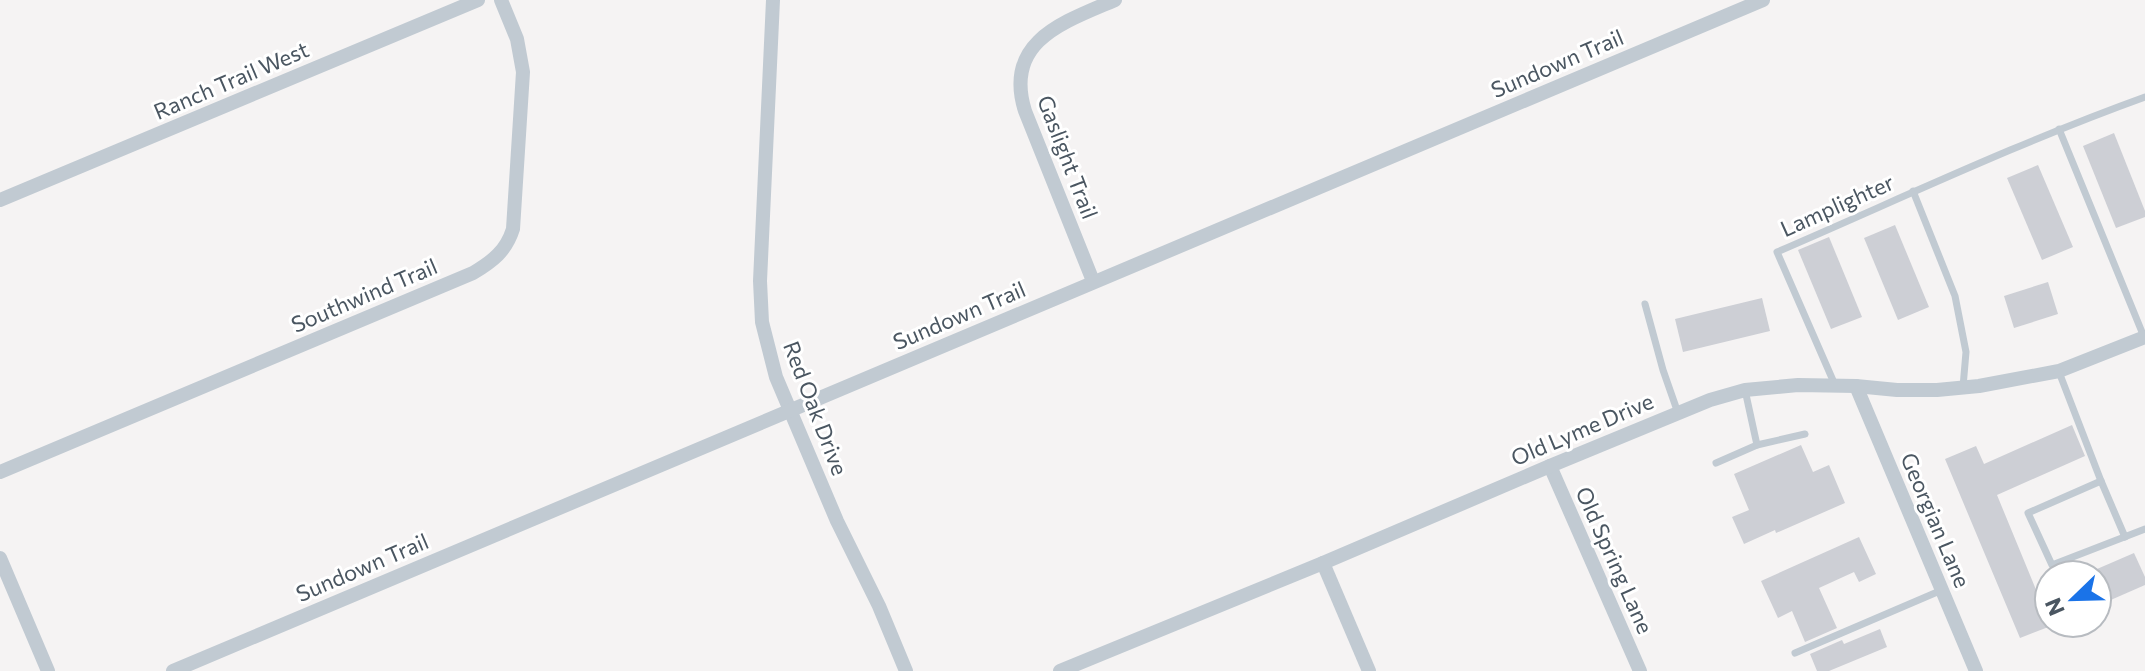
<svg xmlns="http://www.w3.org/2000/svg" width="2145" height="671" viewBox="0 0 2145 671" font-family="Commissioner,sans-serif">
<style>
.building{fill:#cdcfd5}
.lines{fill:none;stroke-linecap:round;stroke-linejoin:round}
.service{stroke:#c1cad2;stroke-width:7}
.minor{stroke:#c1cad2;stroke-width:14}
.labels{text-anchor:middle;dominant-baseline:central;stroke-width:6;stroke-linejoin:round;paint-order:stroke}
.street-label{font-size:22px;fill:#4a5661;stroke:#fff}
</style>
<rect width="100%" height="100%" fill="#f5f3f3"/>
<!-- building -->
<g class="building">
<polygon points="2114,133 2145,211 2145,217 2116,228 2083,146"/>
<polygon points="2038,165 2073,247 2042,260 2007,178"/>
<polygon points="1895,225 1929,307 1898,320 1864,238"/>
<polygon points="1829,237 1862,317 1831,329 1798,250"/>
<polygon points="2048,282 2058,314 2014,328 2004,296"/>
<polygon points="1762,298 1770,331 1683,352 1675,319"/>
<polygon points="2072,425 2085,456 1997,495 2051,626 2020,638 1945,459 1976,446 1984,464"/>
<polygon points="1801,445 1813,472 1829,465 1845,503 1776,533 1775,530 1744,544 1732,517 1749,510 1734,474"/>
<polygon points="1859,537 1876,574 1859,582 1854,572 1819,588 1837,628 1805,642 1792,611 1778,618 1761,581"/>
<polygon points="2134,553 2145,577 2145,585 2097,606 2097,569"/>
<polygon points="1880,629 1887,647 1829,671 1817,671 1810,654 1842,640 1844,644"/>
</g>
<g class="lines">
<!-- service -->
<g class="service">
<polyline points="2059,129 2144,337"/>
<polyline points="1913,191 1955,296 1966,352 1963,387"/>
<polyline points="1645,304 1663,370 1678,413"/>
<polyline points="2059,372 2101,481 2125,537"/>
<path d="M1835,385L1777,252C1900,199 2020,142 2145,97"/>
<polyline points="1757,445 1805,434"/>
<polyline points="1716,463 1757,445 1745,390"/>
<polyline points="2101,481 2028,513 2052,565 2145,529"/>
<polyline points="1795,653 1942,590"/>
</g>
<!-- minor -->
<g class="minor">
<polyline points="773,0 760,281 762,322 776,377 837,521 879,606 906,671"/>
<polyline points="0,200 478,0"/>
<path d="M1093,281L1025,111C1003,41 1064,22 1115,0"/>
<polyline points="1856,386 1976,671"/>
<polyline points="1550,466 1640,671"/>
<path d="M0,472L473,273C493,261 506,251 513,229L523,72L517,39L501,0"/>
<polyline points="0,558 48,671"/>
<polyline points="1323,563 1369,671"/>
<polyline points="173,671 1763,0"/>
<polyline points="1060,671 1323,563 1550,466 1710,400 1745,390 1798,385 1856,386 1897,390 1937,390 1979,386 2059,371 2145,337"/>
</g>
</g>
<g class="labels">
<!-- street labels -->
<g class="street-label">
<text transform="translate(1557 63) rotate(-23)">Sundown Trail</text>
<text transform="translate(231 80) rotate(-23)">Ranch Trail West</text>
<text transform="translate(1068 157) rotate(69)">Gaslight Trail</text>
<text transform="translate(1837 205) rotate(-24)">Lamplighter</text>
<text transform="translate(364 295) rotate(-23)">Southwind Trail</text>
<text transform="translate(959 315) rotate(-23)">Sundown Trail</text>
<text transform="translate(816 408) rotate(69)">Red Oak Drive</text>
<text transform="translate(1582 429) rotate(-23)">Old Lyme Drive</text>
<text transform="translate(1936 520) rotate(67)">Georgian Lane</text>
<text transform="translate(1615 560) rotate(66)">Old Spring Lane</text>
<text transform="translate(362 567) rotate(-23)">Sundown Trail</text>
</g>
</g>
<!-- north arrow -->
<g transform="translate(2073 599) rotate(247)"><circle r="38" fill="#ffffff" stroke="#b7bbc0" stroke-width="2"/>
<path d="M0-6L14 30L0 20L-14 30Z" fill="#1a73e8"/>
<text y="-12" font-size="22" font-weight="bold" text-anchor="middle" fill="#4a5661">N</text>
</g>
</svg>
